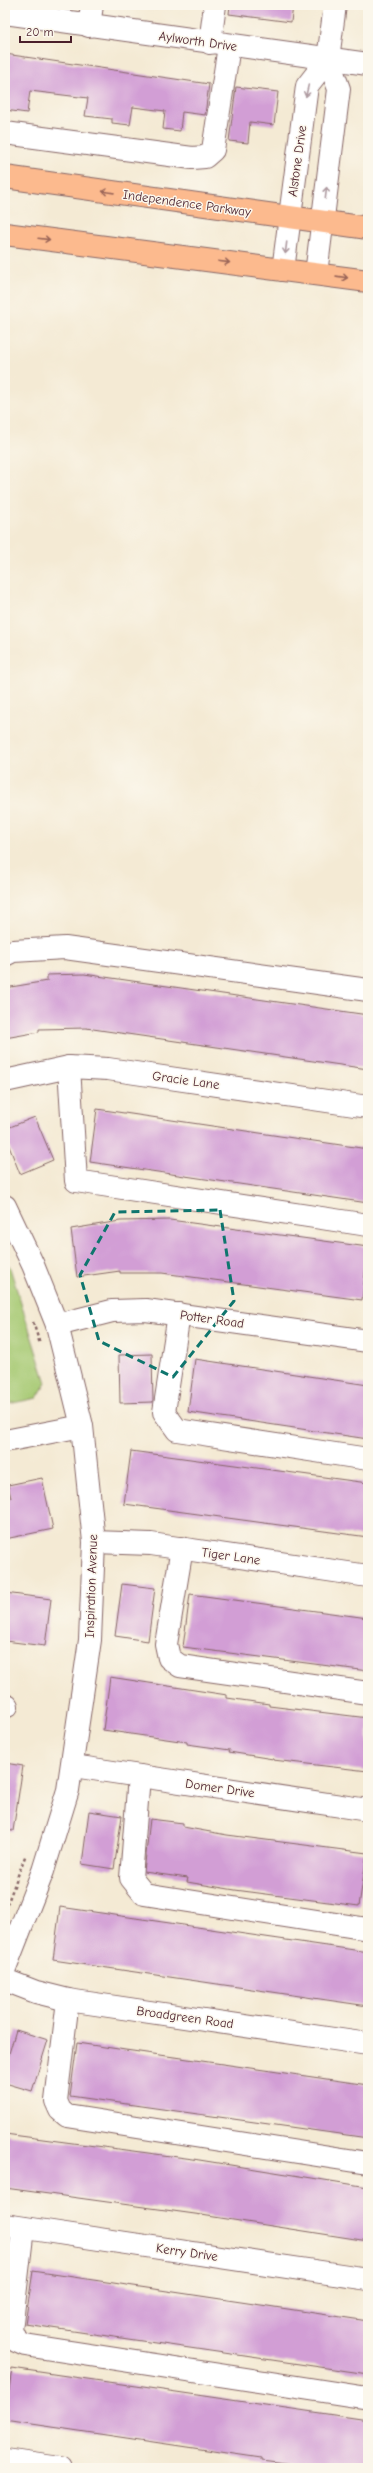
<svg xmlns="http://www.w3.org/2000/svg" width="373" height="2473" viewBox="0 0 373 2473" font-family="'Comic Neue',sans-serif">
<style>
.green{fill:#a6c972;stroke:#78744e}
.building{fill:#d29ed5}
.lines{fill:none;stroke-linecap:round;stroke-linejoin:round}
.minor-casing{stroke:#866666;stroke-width:24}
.major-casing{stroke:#866666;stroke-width:24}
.path{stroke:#866666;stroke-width:2.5;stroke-dasharray:3 3;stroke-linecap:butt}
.minor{stroke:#fff;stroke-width:22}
.major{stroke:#fcba8e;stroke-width:22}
.oneway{stroke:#ae9aa0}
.oneway2{stroke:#9a6558}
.marked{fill:none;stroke:#0f766e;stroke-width:3;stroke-dasharray:8 5;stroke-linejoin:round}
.labels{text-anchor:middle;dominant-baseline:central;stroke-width:3;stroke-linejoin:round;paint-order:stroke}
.street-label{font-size:13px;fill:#4a1f2b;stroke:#fbf7ec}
</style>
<rect width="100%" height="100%" fill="#fbf7ec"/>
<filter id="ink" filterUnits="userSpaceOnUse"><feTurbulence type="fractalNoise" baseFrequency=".025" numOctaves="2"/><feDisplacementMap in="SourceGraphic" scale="8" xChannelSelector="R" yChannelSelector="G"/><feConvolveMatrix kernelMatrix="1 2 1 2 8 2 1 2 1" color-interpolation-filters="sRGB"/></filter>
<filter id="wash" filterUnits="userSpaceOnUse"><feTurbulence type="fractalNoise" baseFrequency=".012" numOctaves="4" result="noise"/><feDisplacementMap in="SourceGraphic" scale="16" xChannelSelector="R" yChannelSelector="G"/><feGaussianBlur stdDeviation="0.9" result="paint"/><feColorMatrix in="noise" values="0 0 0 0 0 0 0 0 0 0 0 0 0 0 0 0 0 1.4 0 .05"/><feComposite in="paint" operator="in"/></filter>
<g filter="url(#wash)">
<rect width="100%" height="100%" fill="#f4ead4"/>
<!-- green -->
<polygon class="green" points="5,1261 10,1268 46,1383 37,1398 8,1404 5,1390"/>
<g id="blocks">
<!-- building -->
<g class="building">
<polygon points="230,5 293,5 291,22 229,14"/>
<polygon points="5,54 209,84 205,115 182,112 180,131 163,129 165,111 133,107 130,125 112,123 112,119 85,116 88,98 30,91 27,113 5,110"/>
<polygon points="236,87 278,92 274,125 250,122 248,143 229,141"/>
<polygon points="84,974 368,1015 368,1069 86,1028 39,1029 39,1032 5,1038 5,988 47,981 47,975"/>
<polygon points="97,1109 368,1149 368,1203 90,1162"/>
<polygon points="35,1117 53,1160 20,1174 5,1136 5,1129"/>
<polygon points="170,1220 368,1247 362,1300 162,1273 120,1273 120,1271 77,1277 71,1229 120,1221"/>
<polygon points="152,1354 153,1402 120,1403 119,1355"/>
<polygon points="195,1359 368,1385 368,1439 188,1412"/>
<polygon points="131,1451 368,1483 368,1537 124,1504"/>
<polygon points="42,1478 53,1529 5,1539 5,1499 11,1498 8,1485"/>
<polygon points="122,1584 155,1588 148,1641 115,1636"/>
<polygon points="5,1593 51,1599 45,1646 5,1641"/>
<polygon points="190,1594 368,1618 368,1671 183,1647"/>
<polygon points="110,1677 227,1695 227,1698 269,1704 269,1706 368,1718 368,1771 273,1760 273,1759 229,1752 230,1750 187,1744 187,1742 103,1730"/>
<polygon points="5,1763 23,1766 13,1831 5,1830"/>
<polygon points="89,1811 122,1816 114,1869 82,1864"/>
<polygon points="150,1819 183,1823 183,1827 227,1835 367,1853 359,1906 235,1890 187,1882 188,1878 144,1872"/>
<polygon points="60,1907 368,1952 368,2006 53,1960"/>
<polygon points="16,2030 48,2040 32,2091 5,2083 5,2067"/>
<polygon points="77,2043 368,2085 368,2138 70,2096"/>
<polygon points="5,2134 193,2159 368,2187 368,2241 195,2214 5,2188"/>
<polygon points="33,2271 368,2321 368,2374 25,2324"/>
<polygon points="12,2368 368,2420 368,2468 326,2468 261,2460 261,2458 5,2420"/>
</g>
</g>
</g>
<g filter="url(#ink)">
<use href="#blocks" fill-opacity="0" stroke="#866666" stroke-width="1"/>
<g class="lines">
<defs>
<g id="minor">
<polyline points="5,13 368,64"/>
<polyline points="89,26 92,5"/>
<polyline points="210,43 215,5"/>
<polyline points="5,133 192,158 205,157 213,150 229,46"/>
<polyline points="283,270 307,86 328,59"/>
<polyline points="316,274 339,89 328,59 335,5"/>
<polyline points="5,955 13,951 65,948 368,990"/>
<polyline points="69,1067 76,1181 368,1225"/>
<polyline points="5,1081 69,1067 108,1069 368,1107"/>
<polyline points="5,1206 33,1265 57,1325 82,1426 94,1542 90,1640 68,1790 43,1871 5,1968"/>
<polyline points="179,1314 164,1412 177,1430 368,1459"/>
<polyline points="57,1325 112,1311 146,1310 368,1341"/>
<polyline points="5,1441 82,1426"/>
<polyline points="94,1542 151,1544 368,1576"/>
<polyline points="182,1548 166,1644 169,1658 180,1666 368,1693"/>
<polyline points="5,1707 7,1706"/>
<polyline points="73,1766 368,1810"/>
<polyline points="139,1776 131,1878 144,1894 368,1929"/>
<polyline points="5,1980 36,1992 68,2000 368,2044"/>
<polyline points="68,2000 56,2101 60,2110 67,2116 368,2163"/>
<polyline points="5,2225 368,2279"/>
<polyline points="23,2228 11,2330 16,2341 25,2345 368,2398"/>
<polyline points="5,2460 60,2468"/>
</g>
<g id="major">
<polyline points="5,177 368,228"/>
<polyline points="5,234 368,281"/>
</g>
</defs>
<!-- minor casing -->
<use href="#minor" class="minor-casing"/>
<!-- major casing -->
<use href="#major" class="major-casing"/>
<!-- path -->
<g class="path">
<polyline points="33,1322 40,1344"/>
<polyline points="5,1910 26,1854"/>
</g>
<!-- minor -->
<use href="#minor" class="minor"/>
<!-- major -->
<use href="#major" class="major"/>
</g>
<!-- one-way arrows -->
<defs><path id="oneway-shaft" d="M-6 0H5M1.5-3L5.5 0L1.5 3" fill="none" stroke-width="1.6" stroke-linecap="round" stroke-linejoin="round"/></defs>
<g class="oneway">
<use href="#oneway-shaft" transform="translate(307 91) rotate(103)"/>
<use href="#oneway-shaft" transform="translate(326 193) rotate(-83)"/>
<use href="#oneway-shaft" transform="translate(286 248) rotate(97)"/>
</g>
<g class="oneway2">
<use href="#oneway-shaft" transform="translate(108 192) rotate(-172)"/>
<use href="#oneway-shaft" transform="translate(44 239) rotate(7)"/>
<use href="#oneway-shaft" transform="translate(224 262) rotate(7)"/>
<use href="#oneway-shaft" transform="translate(342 277) rotate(8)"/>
</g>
</g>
<!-- marked area -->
<path class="marked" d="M220,1210L234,1301L173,1377L99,1341L80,1275L115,1212Z"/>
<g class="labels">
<!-- street labels -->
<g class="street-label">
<text transform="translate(198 41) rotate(8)">Aylworth Drive</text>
<text transform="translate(297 161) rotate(-82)">Alstone Drive</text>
<text transform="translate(187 203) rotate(8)">Independence Parkway</text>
<text transform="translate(186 1080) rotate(8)">Gracie Lane</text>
<text transform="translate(212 1319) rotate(8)">Potter Road</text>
<text transform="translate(231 1556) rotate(8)">Tiger Lane</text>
<text transform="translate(91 1586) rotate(-88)">Inspiration Avenue</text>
<text transform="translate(220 1788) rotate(8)">Domer Drive</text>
<text transform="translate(185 2017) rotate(8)">Broadgreen Road</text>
<text transform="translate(187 2252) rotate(8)">Kerry Drive</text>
</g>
</g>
<!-- margin -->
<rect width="373" height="2473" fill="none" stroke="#fbf7ec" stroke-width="20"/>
<!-- scale -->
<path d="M20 36v6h51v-6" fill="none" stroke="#4a1f2b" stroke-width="2"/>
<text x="26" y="36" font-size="12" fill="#4a1f2b" stroke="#fbf7ec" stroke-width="3" paint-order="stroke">20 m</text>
</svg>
